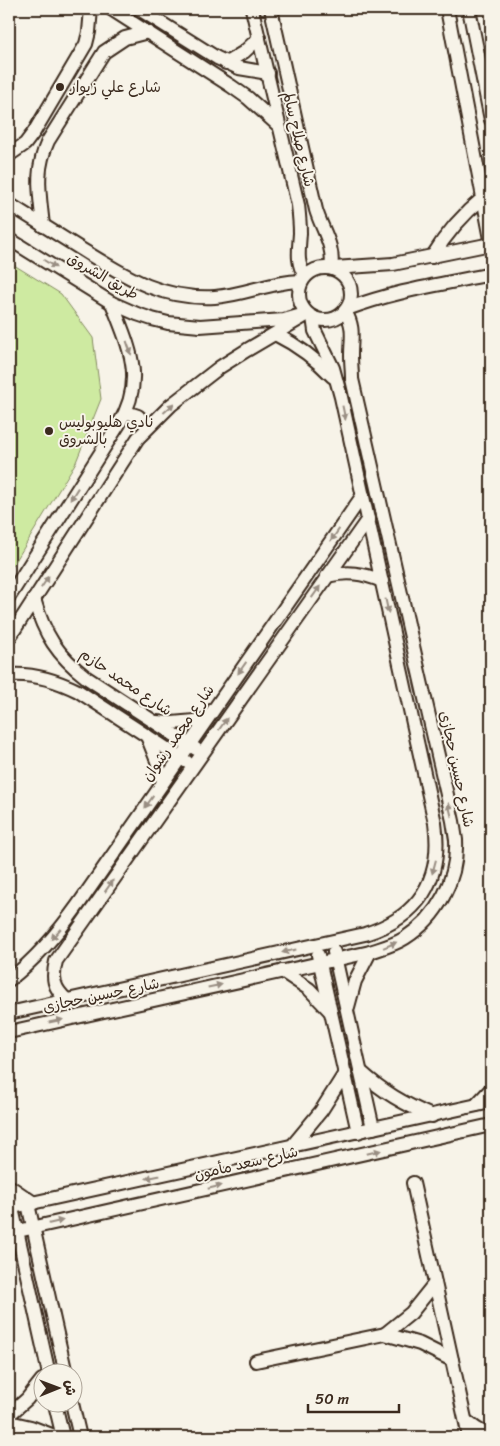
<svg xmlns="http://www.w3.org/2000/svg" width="500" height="1446" viewBox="0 0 500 1446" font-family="Sriracha,'Playpen Sans Arabic',sans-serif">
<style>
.green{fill:#ceeaa1;stroke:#848a60}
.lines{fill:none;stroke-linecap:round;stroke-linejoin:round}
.minor-casing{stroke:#3b2a1e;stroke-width:16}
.minor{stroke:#f7f3e8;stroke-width:12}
.oneway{fill:#998e83}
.poi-dot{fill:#3b2a1e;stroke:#f7f3e8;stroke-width:2}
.labels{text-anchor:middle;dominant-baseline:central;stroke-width:4;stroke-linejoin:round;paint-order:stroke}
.poi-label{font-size:15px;fill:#3b2a1e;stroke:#f7f3e8;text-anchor:start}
.street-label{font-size:15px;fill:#3b2a1e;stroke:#f7f3e8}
</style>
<rect width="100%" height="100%" fill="#f7f3e8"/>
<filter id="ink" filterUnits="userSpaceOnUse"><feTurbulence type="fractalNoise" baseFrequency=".02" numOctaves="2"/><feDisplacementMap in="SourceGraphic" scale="10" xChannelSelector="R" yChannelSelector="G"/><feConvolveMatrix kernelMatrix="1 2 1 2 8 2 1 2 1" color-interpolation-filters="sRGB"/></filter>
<g filter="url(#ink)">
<!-- green -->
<polygon class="green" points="9,262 61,294 93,338 101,399 76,462 9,572"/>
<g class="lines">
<defs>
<g id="minor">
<polyline points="111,9 231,86 248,98 279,126"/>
<polyline points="139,9 217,58 239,68 268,73"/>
<path d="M252,9L298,205C299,214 300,224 300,233C299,250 296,262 305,276"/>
<path d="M271,9L316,210C322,230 335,246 331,268"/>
<polyline points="447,9 491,239"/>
<polyline points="469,9 491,120"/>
<polyline points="226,63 244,52 259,38"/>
<polyline points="9,155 25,144 34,132 86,44 89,32 91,9"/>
<path d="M9,204C33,219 57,234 81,249C125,276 160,300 215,297C245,295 272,281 302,281"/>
<path d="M43,226C40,194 34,172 48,141L104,52L125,38L148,32"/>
<polyline points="9,239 112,303 137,314 152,319 168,323 200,326 284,320 298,316"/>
<path d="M432,257C446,234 462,215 483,198"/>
<circle cx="325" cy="294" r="26"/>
<polyline points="334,268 393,264 491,244"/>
<path d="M347,309C394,291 443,284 491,274"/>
<path d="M275,334C297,345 316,359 333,377"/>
<polyline points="126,412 138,416 148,427"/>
<path d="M327,576C348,571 362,573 382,581"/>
<path d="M9,597L119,424C146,378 129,348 112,303"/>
<path d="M34,599C44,634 57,655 87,678L196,749"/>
<polyline points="9,638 138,438 171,405 220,367 247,350 308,314"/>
<path d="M9,675C34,673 56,680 78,691L187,762"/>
<polyline points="156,722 172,723 206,720"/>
<polyline points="147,736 159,766 163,782"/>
<polyline points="334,952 373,1128"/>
<polyline points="318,955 358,1132"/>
<polyline points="282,971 309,989 330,1011"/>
<path d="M9,980C36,959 58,933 78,905L363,495"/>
<path d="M67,1000C53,988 52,978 56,961L368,519"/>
<polyline points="348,1007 355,981 370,952"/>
<path d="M9,1013L365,934C419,917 443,880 435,823L341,397L333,368L315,331L313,317"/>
<path d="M9,1032L370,952C382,948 394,945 405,938C438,917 458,879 456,840C455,834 454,827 453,821L352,379C352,371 351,363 351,355C351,337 355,328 345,311"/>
<path d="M360,1071C383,1092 404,1104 432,1116"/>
<polyline points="476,1105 491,1089"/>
<polyline points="292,1146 321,1111 345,1073"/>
<polyline points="413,1183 469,1437"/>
<polyline points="9,1186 34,1203"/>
<polyline points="28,1204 66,1374"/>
<polyline points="9,1208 491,1102"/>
<polyline points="12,1208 49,1374"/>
<polyline points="9,1233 491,1125"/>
<polyline points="385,1334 411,1313 435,1283"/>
<polyline points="256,1361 385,1334 420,1344 452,1360"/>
<polyline points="72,1403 80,1437"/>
<polyline points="55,1404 63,1437"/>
<polyline points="9,1415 27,1399 42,1380"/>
<polyline points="466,1421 477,1429 491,1437"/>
<polyline points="9,1422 31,1427 57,1437"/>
</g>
</defs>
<!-- minor casing -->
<use href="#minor" class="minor-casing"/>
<!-- minor -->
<use href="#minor" class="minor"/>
</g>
<!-- one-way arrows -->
<defs><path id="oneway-solid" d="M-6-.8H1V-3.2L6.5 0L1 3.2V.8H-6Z" transform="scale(1.25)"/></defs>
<g class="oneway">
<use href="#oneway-solid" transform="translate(50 264) rotate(32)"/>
<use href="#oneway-solid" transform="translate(129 348) rotate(71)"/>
<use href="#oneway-solid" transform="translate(169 408) rotate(-42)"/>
<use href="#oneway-solid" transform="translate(344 413) rotate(78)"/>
<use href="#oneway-solid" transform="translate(74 494) rotate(122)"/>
<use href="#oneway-solid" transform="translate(335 535) rotate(125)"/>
<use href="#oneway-solid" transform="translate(45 582) rotate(-57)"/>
<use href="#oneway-solid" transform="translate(316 592) rotate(-55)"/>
<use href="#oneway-solid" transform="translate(387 606) rotate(78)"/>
<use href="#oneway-solid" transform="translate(242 668) rotate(125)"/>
<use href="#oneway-solid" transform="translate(223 724) rotate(-55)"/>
<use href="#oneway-solid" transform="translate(149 802) rotate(125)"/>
<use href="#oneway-solid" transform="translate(450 810) rotate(-103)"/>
<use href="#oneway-solid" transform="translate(434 867) rotate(105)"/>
<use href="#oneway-solid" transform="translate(109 886) rotate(-55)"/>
<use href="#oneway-solid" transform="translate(56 934) rotate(131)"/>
<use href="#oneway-solid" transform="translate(390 945) rotate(-23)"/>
<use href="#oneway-solid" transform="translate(289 951) rotate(168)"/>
<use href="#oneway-solid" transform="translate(215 986) rotate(-12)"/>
<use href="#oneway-solid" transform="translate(56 1021) rotate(-12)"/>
<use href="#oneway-solid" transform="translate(374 1152) rotate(-13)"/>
<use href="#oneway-solid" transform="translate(153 1177) rotate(168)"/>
<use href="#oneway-solid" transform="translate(215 1187) rotate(-13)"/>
<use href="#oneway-solid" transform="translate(56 1222) rotate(-13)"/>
</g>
</g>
<!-- markers -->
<g class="poi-dot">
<circle cx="60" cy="87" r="5"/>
<circle cx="49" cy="431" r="5"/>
</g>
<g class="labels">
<!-- poi labels -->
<g class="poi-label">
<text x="70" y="87">شارع علي زيوار</text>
<text x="59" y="422">نادي هليوبوليس<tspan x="59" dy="17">بالشروق</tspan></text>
</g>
<!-- street labels -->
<g class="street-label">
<text transform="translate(299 139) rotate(77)">شارع صلاح سالم</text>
<text transform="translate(103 276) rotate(30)">طريق الشروق</text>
<text transform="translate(126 682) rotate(34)">شارع محمد حازم</text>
<text transform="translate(178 733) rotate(-55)">شارع محمد رشوان</text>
<text transform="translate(457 769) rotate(78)">شارع حسين حجازى</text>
<text transform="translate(101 995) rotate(-12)">شارع حسين حجازى</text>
<text transform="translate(246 1163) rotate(-13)">شارع سعد مأمون</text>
</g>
</g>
<!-- margin -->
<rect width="500" height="1446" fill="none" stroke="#f7f3e8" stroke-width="30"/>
<rect x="15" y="15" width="470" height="1416" fill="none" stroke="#3b2a1e" stroke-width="2" filter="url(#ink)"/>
<!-- north arrow -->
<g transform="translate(58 1388) rotate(89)"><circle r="24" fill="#f7f3e8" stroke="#aca397"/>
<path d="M0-4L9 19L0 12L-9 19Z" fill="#3b2a1e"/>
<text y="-8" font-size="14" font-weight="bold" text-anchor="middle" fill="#3b2a1e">ش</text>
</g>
<!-- scale -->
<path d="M308 1404v8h91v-8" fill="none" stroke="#3b2a1e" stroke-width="2.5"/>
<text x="315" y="1404" font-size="15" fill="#3b2a1e" stroke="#f7f3e8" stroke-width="4" paint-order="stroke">50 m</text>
</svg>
